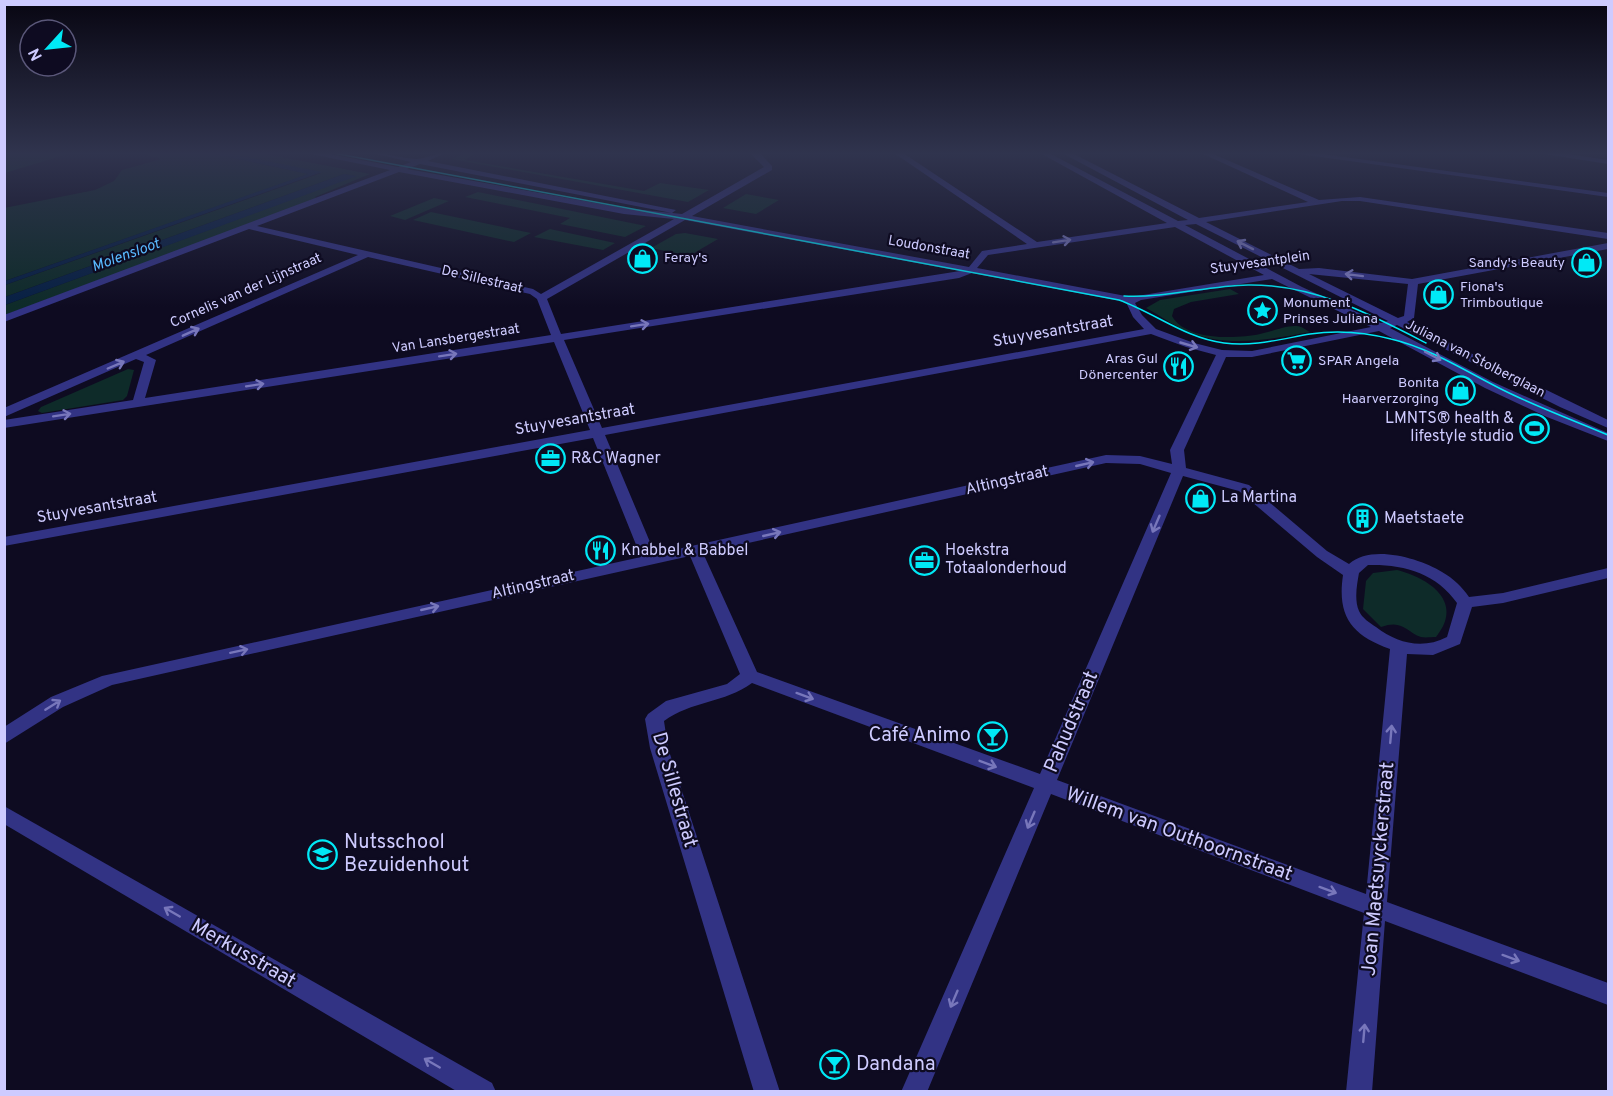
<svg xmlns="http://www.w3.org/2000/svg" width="1613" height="1096" viewBox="0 0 1613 1096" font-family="Overpass,sans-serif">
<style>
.green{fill:#0e2b29}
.water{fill:#072044}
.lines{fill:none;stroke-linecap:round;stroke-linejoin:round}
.minor{fill:#323384;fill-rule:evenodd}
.tram{stroke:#00e9f6;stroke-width:1.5}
.oneway{stroke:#7877bb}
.labels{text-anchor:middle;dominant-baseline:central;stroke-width:4.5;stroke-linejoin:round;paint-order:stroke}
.far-street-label{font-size:14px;fill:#cecbff;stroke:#0e0b21}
.far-poi-label{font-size:14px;fill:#cecbff;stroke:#0e0b21;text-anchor:start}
.far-water-label{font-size:15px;font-style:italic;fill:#59baff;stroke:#0e0b21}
.street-label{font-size:16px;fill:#cecbff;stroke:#0e0b21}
.poi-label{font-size:16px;fill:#cecbff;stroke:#0e0b21;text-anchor:start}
.near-street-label{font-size:20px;fill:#cecbff;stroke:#0e0b21}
.near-poi-label{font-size:20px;fill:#cecbff;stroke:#0e0b21;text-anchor:start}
</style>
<rect width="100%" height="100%" fill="#0e0b21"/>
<!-- green -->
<g class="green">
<polygon points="5,153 71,153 5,173"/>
<polygon points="141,153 209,153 309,174 5,281 4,208 95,190 114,181 122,170 161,159"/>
<polygon points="227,153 260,153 370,174 315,197 317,199 5,315 5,305 355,176 344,174 5,297 5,285 321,173"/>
<polygon points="467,153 476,153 465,160 644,191 660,183 709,190 688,202 451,159"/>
<polygon points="478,192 646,226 625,237 560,224 570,218 465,197"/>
<polygon points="746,194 779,200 756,214 723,208"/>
<polygon points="434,198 449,201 405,220 390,216"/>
<polygon points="431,212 531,233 514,242 413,220"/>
<polygon points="550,229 615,243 603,250 534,237"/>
<polygon points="685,233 718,239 689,256 651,248 676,234"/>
<path d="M1230,289L1239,294L1191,302L1174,309L1172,316C1186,341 1236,339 1260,334C1271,332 1286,325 1297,326C1301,326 1306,330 1310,332C1267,340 1224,349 1182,329C1169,323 1158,314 1146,308L1160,300Z"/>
<polygon points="128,369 134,370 127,396 123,400 42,413 38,411 41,407"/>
<path d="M1397,570C1429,578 1465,602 1436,637C1432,637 1425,638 1421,637C1406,632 1403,619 1381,627L1363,609L1366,581L1373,573Z"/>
</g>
<!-- water -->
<g class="water">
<polygon points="209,153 227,153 322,172 5,285 5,281 308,174"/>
<polygon points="344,174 357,176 5,305 5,297"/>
</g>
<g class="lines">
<!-- minor -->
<g class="minor">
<path d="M306,153H324L398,167L411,162L372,153C387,153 401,158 416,159C426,159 435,153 445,153L428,161L676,210L672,213L420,164L407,169L624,208L682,214L764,167L750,153H760L772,166V170L692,216L969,267L982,251L1027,244L894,153H903L1037,242L1167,223L1040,153H1049L1178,221L1188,220L1062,153H1072L1199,218L1308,202L1201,153H1211L1319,200L1360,197L1608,233V239L1360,201H1342L1206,222L1299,269L1319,268L1412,279L1608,243V249L1418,284L1414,318L1407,322L1608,420V428L1560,407L1397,325L1390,328L1493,382L1608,433V441L1547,417L1485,388L1379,331L1252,357H1226L1184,450L1186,468L1249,485L1327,551L1349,564C1371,544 1419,558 1442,572C1453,578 1462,587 1469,597L1503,593L1608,568V578L1503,603L1472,607L1460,644L1433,655L1407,654L1387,902L1608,983V1005L1385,921L1372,1092H1346L1364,913L1051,794L927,1092H901L1034,788L752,683C725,703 691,701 664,721L668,748L780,1092H754L650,748L645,719L648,714L666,701L727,684L740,674L690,556L112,685L63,707L4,744V727L51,697L102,676L641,557L593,438L4,546V537L590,430L554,342L4,428V420L133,400L144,362L136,359L4,417V408L358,255L249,229L4,322V315L390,170ZM399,172L624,214L674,219L541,294L533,289L257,226ZM685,220L960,271L561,334L547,299ZM1196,224L1388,321L1381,323L1302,287L1185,225ZM1175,227L1264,275L1131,297L977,268L988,255ZM368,257L530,294L537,299L551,335L145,398L156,360L146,355ZM972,273L1126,302L1133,317L1144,329L602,428L564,340L959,278ZM1309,274L1408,284L1404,316L1398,318ZM1272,279L1371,327L1252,351L1222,350L1194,343L1156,329L1142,315L1135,303L1141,300ZM1151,334L1186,347L1216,355L1170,450L1172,464L1140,456L1106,455L655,554L605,435ZM1106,463L1140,464L1171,473L1040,774L757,672L703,553ZM1183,476L1239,491L1317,557L1343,575C1337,616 1351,635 1390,649L1366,894L1057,780ZM1368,565C1403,564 1436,573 1457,603L1447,637C1422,650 1397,643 1376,627C1370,623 1362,618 1359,611C1354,600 1357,584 1359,573Z"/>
<polygon points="1292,153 1315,153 1608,193 1608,197"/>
<polygon points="1538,153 1561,153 1608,160 1608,164"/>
<polygon points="4,806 492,1083 496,1092 458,1092 4,824"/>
</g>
<!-- tram -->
<g class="tram">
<path d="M333,153L1119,300C1155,313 1185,338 1224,343C1253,347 1281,339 1310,334C1337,330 1364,332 1391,339C1430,348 1467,372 1503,390C1537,407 1573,420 1608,435"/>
<path d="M1124,296C1166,298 1206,286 1248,285C1313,284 1370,314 1426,343"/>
</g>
</g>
<!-- one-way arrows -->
<defs><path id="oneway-shaft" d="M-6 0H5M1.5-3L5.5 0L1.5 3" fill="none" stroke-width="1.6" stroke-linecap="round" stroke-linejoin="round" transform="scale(1.5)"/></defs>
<g class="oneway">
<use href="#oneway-shaft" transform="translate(1062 241) rotate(-9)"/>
<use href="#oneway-shaft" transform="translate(1245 245) rotate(-153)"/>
<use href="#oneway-shaft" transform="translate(1354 275) rotate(-173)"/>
<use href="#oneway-shaft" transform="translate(640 325) rotate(-9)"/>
<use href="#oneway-shaft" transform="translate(191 332) rotate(-24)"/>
<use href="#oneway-shaft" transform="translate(1189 345) rotate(16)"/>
<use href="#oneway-shaft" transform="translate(448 355) rotate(-9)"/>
<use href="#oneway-shaft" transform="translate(1433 356) rotate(28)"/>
<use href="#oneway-shaft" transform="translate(116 365) rotate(-23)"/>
<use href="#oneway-shaft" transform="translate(255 385) rotate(-9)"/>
<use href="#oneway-shaft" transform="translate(62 415) rotate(-9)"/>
<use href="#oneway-shaft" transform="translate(1085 464) rotate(-13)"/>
<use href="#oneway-shaft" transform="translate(1156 524) rotate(113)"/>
<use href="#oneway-shaft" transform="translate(772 534) rotate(-13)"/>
<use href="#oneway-shaft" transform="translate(430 608) rotate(-13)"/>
<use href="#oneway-shaft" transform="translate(239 651) rotate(-12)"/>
<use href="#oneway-shaft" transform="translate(805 696) rotate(20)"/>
<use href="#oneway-shaft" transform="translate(53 705) rotate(-32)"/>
<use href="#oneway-shaft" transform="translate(1391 734) rotate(-85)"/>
<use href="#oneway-shaft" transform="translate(988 764) rotate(21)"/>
<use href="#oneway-shaft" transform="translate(1031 820) rotate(113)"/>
<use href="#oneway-shaft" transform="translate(1328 890) rotate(20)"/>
<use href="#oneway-shaft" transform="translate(172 912) rotate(-150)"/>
<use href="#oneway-shaft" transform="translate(1511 958) rotate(20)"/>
<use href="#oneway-shaft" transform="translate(954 999) rotate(113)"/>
<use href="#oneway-shaft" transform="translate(1364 1033) rotate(-85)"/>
<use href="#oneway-shaft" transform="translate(432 1063) rotate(-150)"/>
</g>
<!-- sky -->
<linearGradient id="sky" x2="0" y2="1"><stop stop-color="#080612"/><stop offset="0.5" stop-color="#30344e"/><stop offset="1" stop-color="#30344e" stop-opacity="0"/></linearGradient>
<rect width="1613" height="307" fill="url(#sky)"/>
<!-- icons -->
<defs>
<symbol id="shop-ring" viewBox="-11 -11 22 22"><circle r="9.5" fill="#0e0b21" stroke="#00e9f6" stroke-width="1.5"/><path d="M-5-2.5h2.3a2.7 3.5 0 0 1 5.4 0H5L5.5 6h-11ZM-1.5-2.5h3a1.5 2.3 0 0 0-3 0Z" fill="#00e9f6"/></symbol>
<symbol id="sight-ring" viewBox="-11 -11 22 22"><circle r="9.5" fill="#0e0b21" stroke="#00e9f6" stroke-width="1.5"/><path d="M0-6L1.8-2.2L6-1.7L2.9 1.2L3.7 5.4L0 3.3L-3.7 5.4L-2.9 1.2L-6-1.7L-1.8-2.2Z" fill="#00e9f6"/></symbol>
<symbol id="supermarket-ring" viewBox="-11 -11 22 22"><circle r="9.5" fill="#0e0b21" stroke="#00e9f6" stroke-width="1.5"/><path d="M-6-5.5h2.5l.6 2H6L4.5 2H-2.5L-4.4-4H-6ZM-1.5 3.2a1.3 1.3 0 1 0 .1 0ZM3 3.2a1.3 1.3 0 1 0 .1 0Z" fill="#00e9f6"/></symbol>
<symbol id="restaurant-ring" viewBox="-11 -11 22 22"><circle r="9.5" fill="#0e0b21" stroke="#00e9f6" stroke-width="1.5"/><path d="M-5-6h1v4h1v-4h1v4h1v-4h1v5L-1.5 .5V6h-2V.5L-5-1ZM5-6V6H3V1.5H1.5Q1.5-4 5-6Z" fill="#00e9f6"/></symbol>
<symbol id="stadium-ring" viewBox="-11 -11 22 22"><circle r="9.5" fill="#0e0b21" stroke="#00e9f6" stroke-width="1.5"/><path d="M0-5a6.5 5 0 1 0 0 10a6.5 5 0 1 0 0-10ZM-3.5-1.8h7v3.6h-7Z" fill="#00e9f6"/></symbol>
<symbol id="office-ring" viewBox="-11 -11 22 22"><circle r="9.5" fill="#0e0b21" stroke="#00e9f6" stroke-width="1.5"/><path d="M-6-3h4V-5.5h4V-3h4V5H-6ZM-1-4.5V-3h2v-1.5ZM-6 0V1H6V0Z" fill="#00e9f6"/></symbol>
<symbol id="building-ring" viewBox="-11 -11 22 22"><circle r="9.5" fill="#0e0b21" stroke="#00e9f6" stroke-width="1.5"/><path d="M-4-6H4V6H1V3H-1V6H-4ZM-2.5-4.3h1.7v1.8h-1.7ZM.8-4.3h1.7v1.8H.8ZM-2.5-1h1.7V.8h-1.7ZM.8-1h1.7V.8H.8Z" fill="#00e9f6"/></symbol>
<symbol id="bar-ring" viewBox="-11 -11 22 22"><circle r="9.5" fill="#0e0b21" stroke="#00e9f6" stroke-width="1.5"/><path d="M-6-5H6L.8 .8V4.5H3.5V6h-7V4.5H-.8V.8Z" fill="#00e9f6"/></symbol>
<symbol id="school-ring" viewBox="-11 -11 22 22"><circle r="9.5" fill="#0e0b21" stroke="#00e9f6" stroke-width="1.5"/><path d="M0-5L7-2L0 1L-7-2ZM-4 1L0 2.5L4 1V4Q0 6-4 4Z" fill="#00e9f6"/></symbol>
</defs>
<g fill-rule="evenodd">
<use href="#shop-ring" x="626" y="242" width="33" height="33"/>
<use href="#shop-ring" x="1570" y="246" width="33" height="33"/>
<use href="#shop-ring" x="1422" y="278" width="33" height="33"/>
<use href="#sight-ring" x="1246" y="294" width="33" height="33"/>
<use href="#supermarket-ring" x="1280" y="344" width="33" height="33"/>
<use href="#restaurant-ring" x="1162" y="350" width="33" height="33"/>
<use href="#shop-ring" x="1444" y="374" width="33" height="33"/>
<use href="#stadium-ring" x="1518" y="412" width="33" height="33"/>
<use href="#office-ring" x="534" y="442" width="33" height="33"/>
<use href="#shop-ring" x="1184" y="482" width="33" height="33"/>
<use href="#building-ring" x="1346" y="502" width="33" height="33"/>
<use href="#restaurant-ring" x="584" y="534" width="33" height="33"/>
<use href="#office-ring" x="908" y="544" width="33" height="33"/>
<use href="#bar-ring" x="976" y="720" width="33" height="33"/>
<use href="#school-ring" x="306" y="838" width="33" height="33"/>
<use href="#bar-ring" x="818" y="1048" width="33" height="33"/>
</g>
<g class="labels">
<!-- far-street labels -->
<g class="far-street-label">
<text transform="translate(929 248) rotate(10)">Loudonstraat</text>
<text transform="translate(1260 263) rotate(-8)">Stuyvesantplein</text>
<text transform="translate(482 280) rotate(13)">De Sillestraat</text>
<text transform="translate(246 291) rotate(-24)">Cornelis van der Lijnstraat</text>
<text transform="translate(456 339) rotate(-9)">Van Lansbergestraat</text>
<text transform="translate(1475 359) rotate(27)">Juliana van Stolberglaan</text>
</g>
<!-- far-poi labels -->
<g class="far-poi-label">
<text x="664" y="258">Feray's</text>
<text x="1565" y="263" text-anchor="end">Sandy's Beauty</text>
<text x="1460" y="287">Fiona's<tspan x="1460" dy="16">Trimboutique</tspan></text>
<text x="1283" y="303">Monument<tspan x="1283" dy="16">Prinses Juliana</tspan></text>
<text x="1158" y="359" text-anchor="end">Aras Gul<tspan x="1158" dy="16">Dönercenter</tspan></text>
<text x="1318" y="361">SPAR Angela</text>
<text x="1439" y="383" text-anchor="end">Bonita<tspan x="1439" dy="16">Haarverzorging</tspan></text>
</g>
<!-- far-water labels -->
<g class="far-water-label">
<text transform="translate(126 256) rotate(-20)">Molensloot</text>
</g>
<!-- street labels -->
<g class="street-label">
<text transform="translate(1053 332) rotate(-10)">Stuyvesantstraat</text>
<text transform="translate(575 420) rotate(-10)">Stuyvesantstraat</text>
<text transform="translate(1007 481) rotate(-13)">Altingstraat</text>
<text transform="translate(97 508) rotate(-10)">Stuyvesantstraat</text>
<text transform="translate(533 585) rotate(-13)">Altingstraat</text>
</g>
<!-- poi labels -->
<g class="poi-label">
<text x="1514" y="419" text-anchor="end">LMNTS® health &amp;<tspan x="1514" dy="18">lifestyle studio</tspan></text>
<text x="571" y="459">R&amp;C Wagner</text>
<text x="1221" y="498">La Martina</text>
<text x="1384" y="519">Maetstaete</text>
<text x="621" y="551">Knabbel &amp; Babbel</text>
<text x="945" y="551">Hoekstra<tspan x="945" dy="18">Totaalonderhoud</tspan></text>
</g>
<!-- near-street labels -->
<g class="near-street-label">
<text transform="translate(1072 722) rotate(-67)">Pahudstraat</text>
<text transform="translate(674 790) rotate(74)">De Sillestraat</text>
<text transform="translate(1179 835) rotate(20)">Willem van Outhoornstraat</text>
<text transform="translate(1379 869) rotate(-85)">Joan Maetsuyckerstraat</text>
<text transform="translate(243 954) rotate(30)">Merkusstraat</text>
</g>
<!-- near-poi labels -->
<g class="near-poi-label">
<text x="971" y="736" text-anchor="end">Café Animo</text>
<text x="344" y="843">Nutsschool<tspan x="344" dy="23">Bezuidenhout</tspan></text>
<text x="856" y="1065">Dandana</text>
</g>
</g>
<!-- border -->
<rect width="1613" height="1096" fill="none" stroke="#cecbff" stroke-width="12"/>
<!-- north arrow -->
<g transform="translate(48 48) rotate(243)"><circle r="28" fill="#0e0b21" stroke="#5b587a" stroke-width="1.5"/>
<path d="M0-4.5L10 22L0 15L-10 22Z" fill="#00e9f6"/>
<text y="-9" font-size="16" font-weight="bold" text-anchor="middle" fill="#cecbff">N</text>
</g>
</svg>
